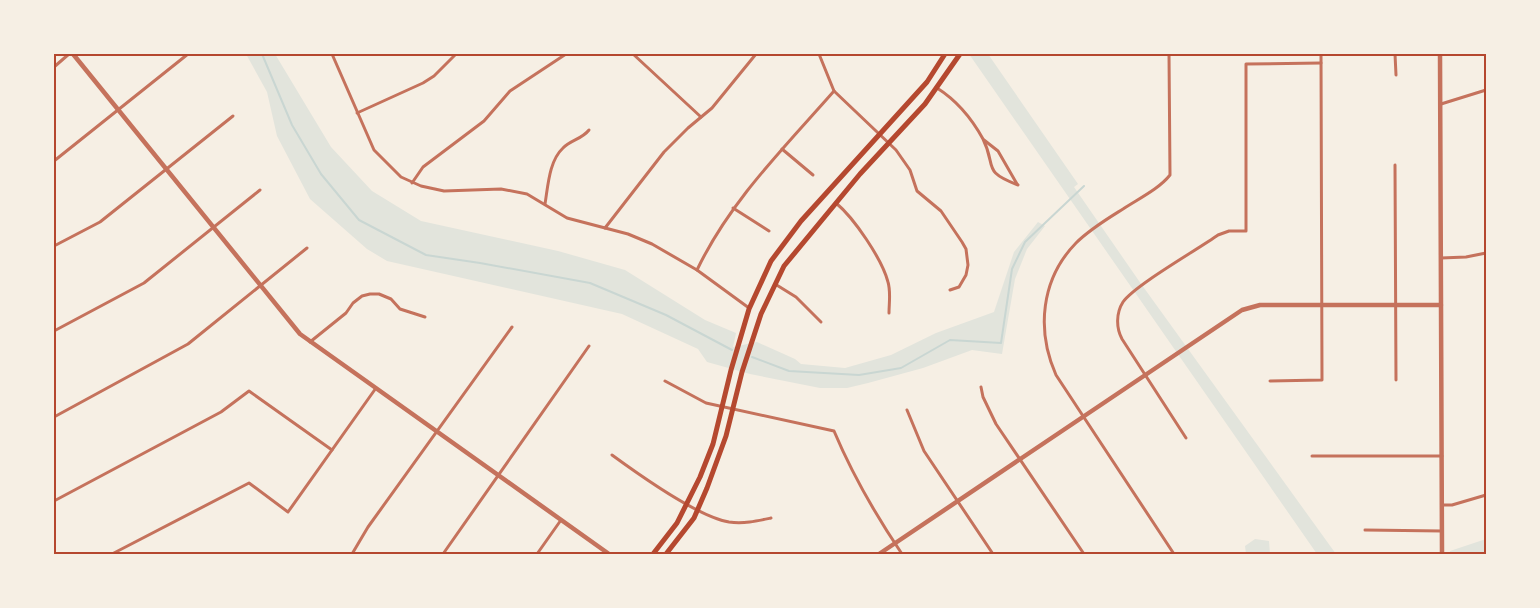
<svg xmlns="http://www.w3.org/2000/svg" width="1540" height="608" viewBox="0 0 1540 608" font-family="'Golos Text',sans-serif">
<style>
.green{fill:#e2e4dc}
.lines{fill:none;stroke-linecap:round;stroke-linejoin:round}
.stream{stroke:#c9d6d2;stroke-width:2}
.minor{stroke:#c5725c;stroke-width:3}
.tertiary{stroke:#c5725c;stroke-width:4.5}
.secondary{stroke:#b5482f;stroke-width:5}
.neatline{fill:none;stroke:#b5482f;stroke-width:2}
</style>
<rect width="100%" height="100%" fill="#f6efe4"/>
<!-- green -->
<g class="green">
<polygon points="246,54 275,54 331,147 372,191 421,221 558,251 625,270 705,320 736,333 733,347 757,342 795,359 801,364 845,368 891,355 936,333 994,312 1014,252 1038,222 1045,226 1027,249 1015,279 1002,354 972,350 923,368 868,383 847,388 820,388 750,374 707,362 698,349 622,314 387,261 367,249 310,199 277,136 267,92"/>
<polygon points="969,54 988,54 1078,184 1074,187 1139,281 1336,554 1317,554"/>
<polygon points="1255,539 1269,541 1270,554 1246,554 1245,546"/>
<polygon points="1486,539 1486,554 1450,554 1450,551"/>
</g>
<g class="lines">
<!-- stream -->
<g class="stream">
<polyline points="262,54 292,125 321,174 359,220 426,255 480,263 590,283 666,315 732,350"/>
<polyline points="752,357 789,371 859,375 901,368 950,340 1001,343 1012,269 1025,242 1084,186"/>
</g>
<!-- minor -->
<g class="minor">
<polyline points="332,54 374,150 401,177 421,186 444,191 501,189 527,194 567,218 628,234 652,244 697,270 749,308"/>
<polyline points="633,54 701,117"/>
<polyline points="819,54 834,91 896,150 910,170 917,191 941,211 962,242 966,249 968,265 966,275 959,287 950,290"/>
<path d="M1169,54L1170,175C1159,189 1138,199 1123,209C1107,219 1090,229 1076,243C1041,279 1036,330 1056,375L1174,554"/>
<polyline points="1395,54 1396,75"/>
<polyline points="54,67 69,54"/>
<path d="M937,88C956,100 972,119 983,139C997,167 981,171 1018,185"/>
<polyline points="1441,104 1486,90"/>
<polyline points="357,113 423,83 434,76 456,54"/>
<polyline points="984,140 998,151 1017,184"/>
<polyline points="782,149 813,175"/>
<polyline points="54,161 188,54"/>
<polyline points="1395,165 1396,380"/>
<polyline points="412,183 423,167 484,121 510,91 566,54"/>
<path d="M836,203C854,218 882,259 888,282C891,292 889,303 889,313"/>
<path d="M545,204C548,186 549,161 563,148C571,140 582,139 589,130"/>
<polyline points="733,208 769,231"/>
<polyline points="605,228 664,152 688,128 712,108 756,54"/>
<polyline points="54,246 100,222 233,116"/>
<polyline points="1441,258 1466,257 1486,253"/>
<path d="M697,270C730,201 784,148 834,91"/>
<polyline points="775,284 796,297 821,322"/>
<polyline points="54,331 144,283 260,190"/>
<polyline points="310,342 346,313 353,303 362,296 370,294 379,294 391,299 400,309 425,317"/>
<path d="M665,381L706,403L834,431C853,476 875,514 902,554"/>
<polyline points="1270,381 1322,380 1321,54"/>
<polyline points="981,387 983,397 996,424 1084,554"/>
<polyline points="907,410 924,451 993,554"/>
<polyline points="54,417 188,344 307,248"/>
<path d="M1186,438L1122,339C1116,328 1116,313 1123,302C1135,285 1197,250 1218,235L1229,231H1246V64L1321,63"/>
<path d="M612,455C638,474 698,517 729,522C744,524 757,521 771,518"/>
<polyline points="1312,456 1442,456"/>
<polyline points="54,501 221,412 249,391 332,450"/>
<polyline points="1442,505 1452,505 1486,495"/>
<polyline points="1365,530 1442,531"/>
<polyline points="112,554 249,483 288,512 376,388"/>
<polyline points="352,554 368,527 512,327"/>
<polyline points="443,554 589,346"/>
<polyline points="537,554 561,520"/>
</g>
<!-- tertiary -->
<g class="tertiary">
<polyline points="73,54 300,334 609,554"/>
<polyline points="1440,54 1442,554"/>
<polyline points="879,554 1242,310 1260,305 1441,305"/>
</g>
<!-- secondary -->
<g class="secondary">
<polyline points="653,554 677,523 700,477 713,444 731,370 749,309 771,261 801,221 927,82 945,54"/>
<polyline points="666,554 694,518 707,488 726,436 742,372 761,314 784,266 860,174 925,104 960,54"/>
</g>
</g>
<!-- border -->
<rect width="1540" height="608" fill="none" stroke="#f6efe4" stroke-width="110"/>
<rect x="55" y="55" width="1430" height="498" class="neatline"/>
</svg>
